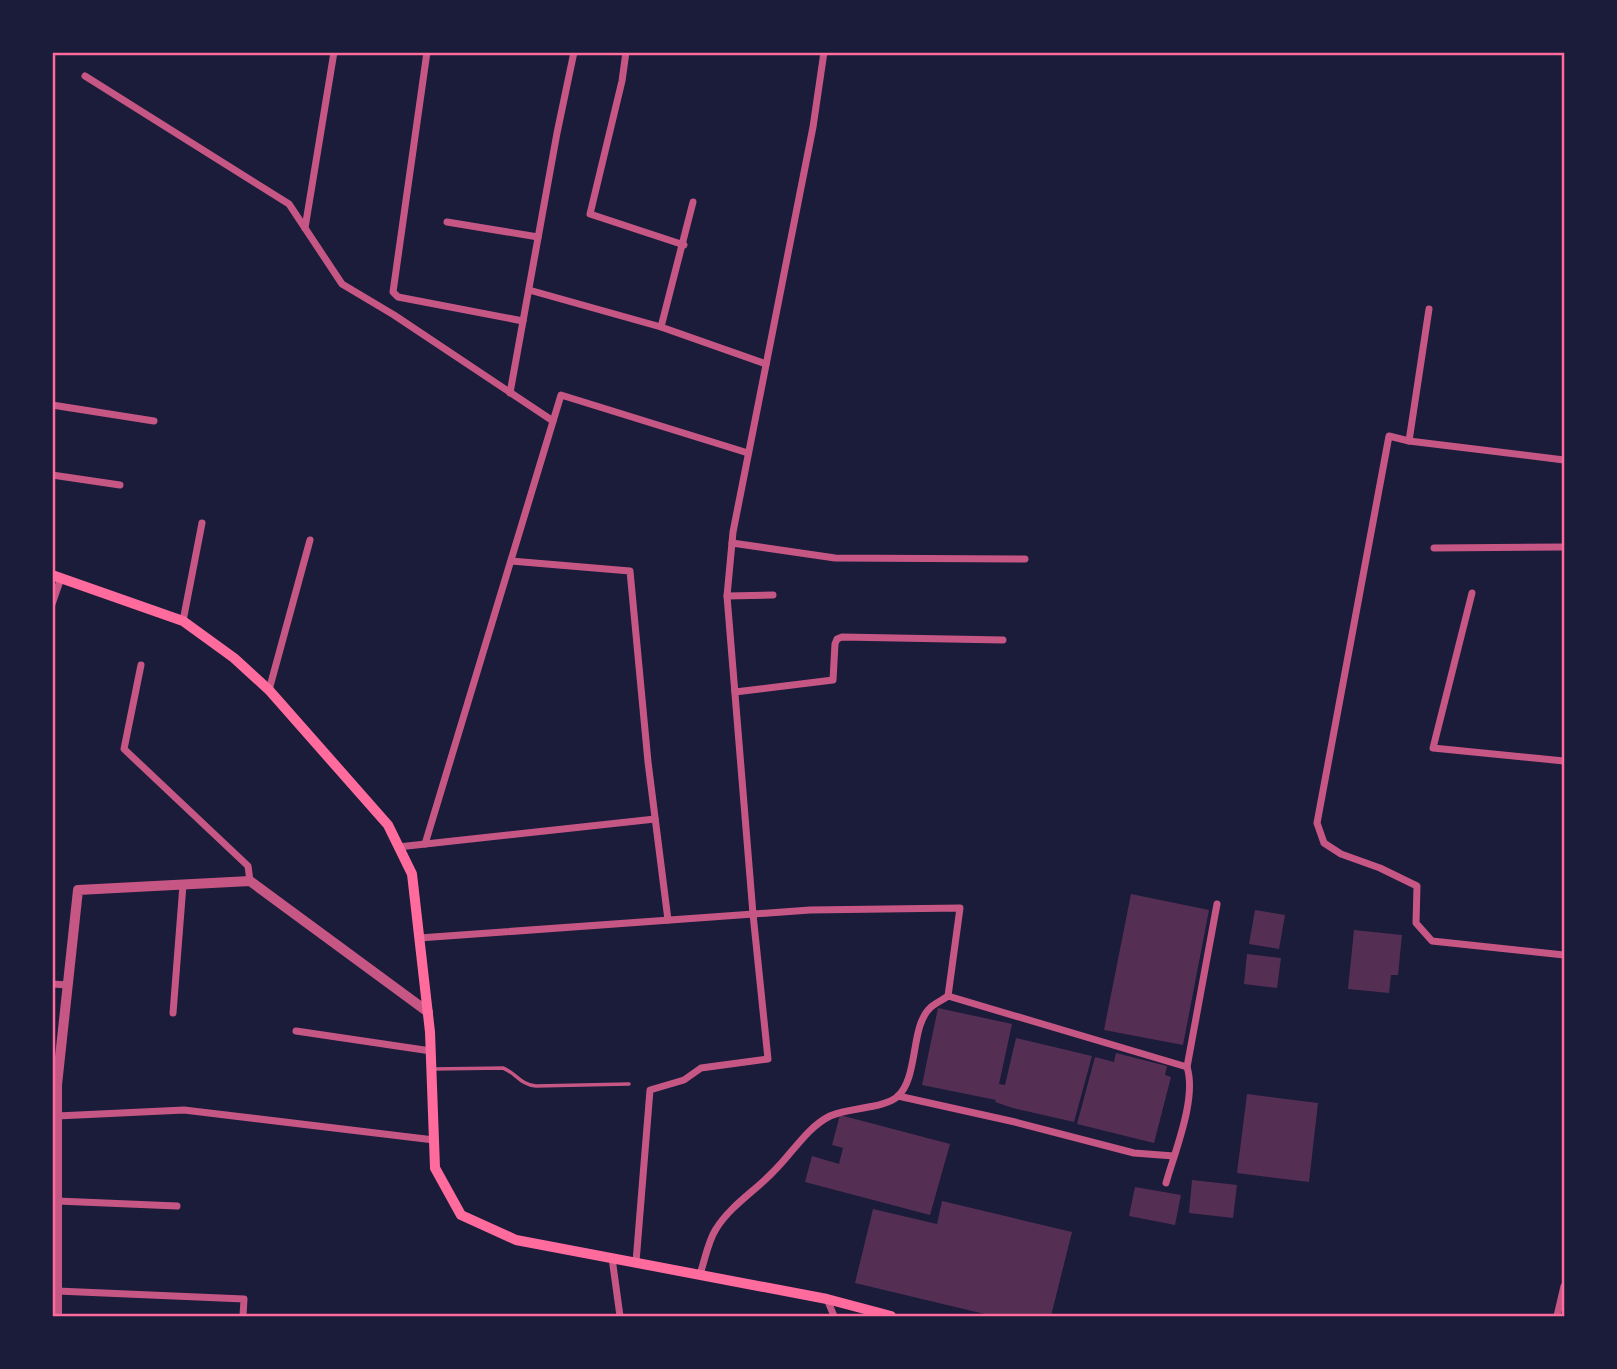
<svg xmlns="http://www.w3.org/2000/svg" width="1617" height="1369" viewBox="0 0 1617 1369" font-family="'IBM Plex Sans',sans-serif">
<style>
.building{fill:#542f53}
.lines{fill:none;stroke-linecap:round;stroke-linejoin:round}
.service{stroke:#c65784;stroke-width:3.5}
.minor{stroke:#c65784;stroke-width:7}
.tertiary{stroke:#c65784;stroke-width:10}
.secondary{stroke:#ff6b9d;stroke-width:10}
.neatline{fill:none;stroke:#ff6b9d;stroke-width:2.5}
</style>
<rect width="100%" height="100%" fill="#1b1b3a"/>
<!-- building -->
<g class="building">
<polygon points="1131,894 1209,910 1183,1045 1104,1030"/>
<polygon points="1255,910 1285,915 1279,949 1249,944"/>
<polygon points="1354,930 1402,935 1398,975 1391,975 1389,993 1348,989"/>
<polygon points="1247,954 1281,958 1277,988 1244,984"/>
<polygon points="938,1008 1012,1024 999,1084 1005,1085 1016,1038 1092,1056 1074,1122 1013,1108 995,1102 996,1100 922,1085"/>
<polygon points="1116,1053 1167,1066 1165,1075 1171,1077 1154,1143 1077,1124 1095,1057 1114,1062"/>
<polygon points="1247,1094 1318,1103 1309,1182 1237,1173"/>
<polygon points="840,1115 950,1144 930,1215 805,1182 812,1156 839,1164 843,1148 832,1145"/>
<polygon points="1192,1180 1237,1185 1233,1218 1189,1213"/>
<polygon points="1135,1187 1181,1195 1175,1225 1129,1216"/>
<polygon points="942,1201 1072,1232 1051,1316 993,1316 855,1283 873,1209 937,1224"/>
</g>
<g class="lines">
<!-- service -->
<path class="service" d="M433,1069L503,1068C516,1073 521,1085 536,1086L629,1084"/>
<!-- minor -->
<g class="minor">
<polyline points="427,52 393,292 398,297 523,321"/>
<polyline points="626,52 622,81 590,214 684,245"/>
<polyline points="85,76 289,204 342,284 394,315 553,421"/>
<polyline points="693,202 661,327 766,364"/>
<polyline points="447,222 538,237"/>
<polyline points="305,228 334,52"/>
<polyline points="529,290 661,327"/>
<polyline points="510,393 557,133 574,52"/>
<polyline points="52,405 154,421"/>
<polyline points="1409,441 1429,309"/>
<polyline points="1564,460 1409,441 1389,436 1317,823 1324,843 1341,854 1380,868 1417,886 1416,923 1432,941 1564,955"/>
<polyline points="52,475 120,485"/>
<polyline points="732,543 835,558 1025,559"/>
<polyline points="1434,548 1564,547"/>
<polyline points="511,561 630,571 648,762 668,920"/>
<polyline points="1472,593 1433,748 1564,761"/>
<polyline points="727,596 773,595"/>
<polyline points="52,604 61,578"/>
<polyline points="183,621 202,523"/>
<polyline points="141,665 124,749 248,866 250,881"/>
<polyline points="269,690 310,540"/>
<polyline points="735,692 833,680 835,644 837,639 842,637 1003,640"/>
<polyline points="425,844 561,395 748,453"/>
<polyline points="398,847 655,819"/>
<polyline points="419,938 810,910 960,908 948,996"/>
<polyline points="52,984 68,985"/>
<polyline points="173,1013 183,885"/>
<polyline points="296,1031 431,1051"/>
<polyline points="1187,1067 1217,904"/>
<polyline points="898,1096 1015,1122 1134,1153 1174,1156"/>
<polyline points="57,1116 184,1110 434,1140"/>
<polyline points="57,1201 177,1206"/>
<polyline points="612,1258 620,1316"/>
<polyline points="636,1262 650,1090 684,1080 701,1068 768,1059 753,914 727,596 733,532 813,127 824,52"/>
<path d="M700,1274C705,1260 708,1241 716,1229C730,1206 755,1191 773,1172C792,1154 806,1128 830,1116C850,1107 882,1109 897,1097C919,1078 910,1027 930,1008C935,1003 943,1000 948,996L1187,1067C1197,1098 1175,1151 1166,1183"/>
<polyline points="57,1291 244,1299 243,1316"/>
<polyline points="827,1299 834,1316"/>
<polyline points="1557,1316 1564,1286"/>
</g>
<!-- tertiary -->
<polyline class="tertiary" points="57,1316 57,1085 78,890 250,881 428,1012"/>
<!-- secondary -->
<polyline class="secondary" points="52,575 183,621 234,658 269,690 388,825 412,874 430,1032 435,1168 461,1215 516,1240 827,1299 891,1316"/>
</g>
<!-- border -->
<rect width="1617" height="1369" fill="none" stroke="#1b1b3a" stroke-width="108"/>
<rect x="54" y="54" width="1509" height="1261" class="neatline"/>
</svg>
